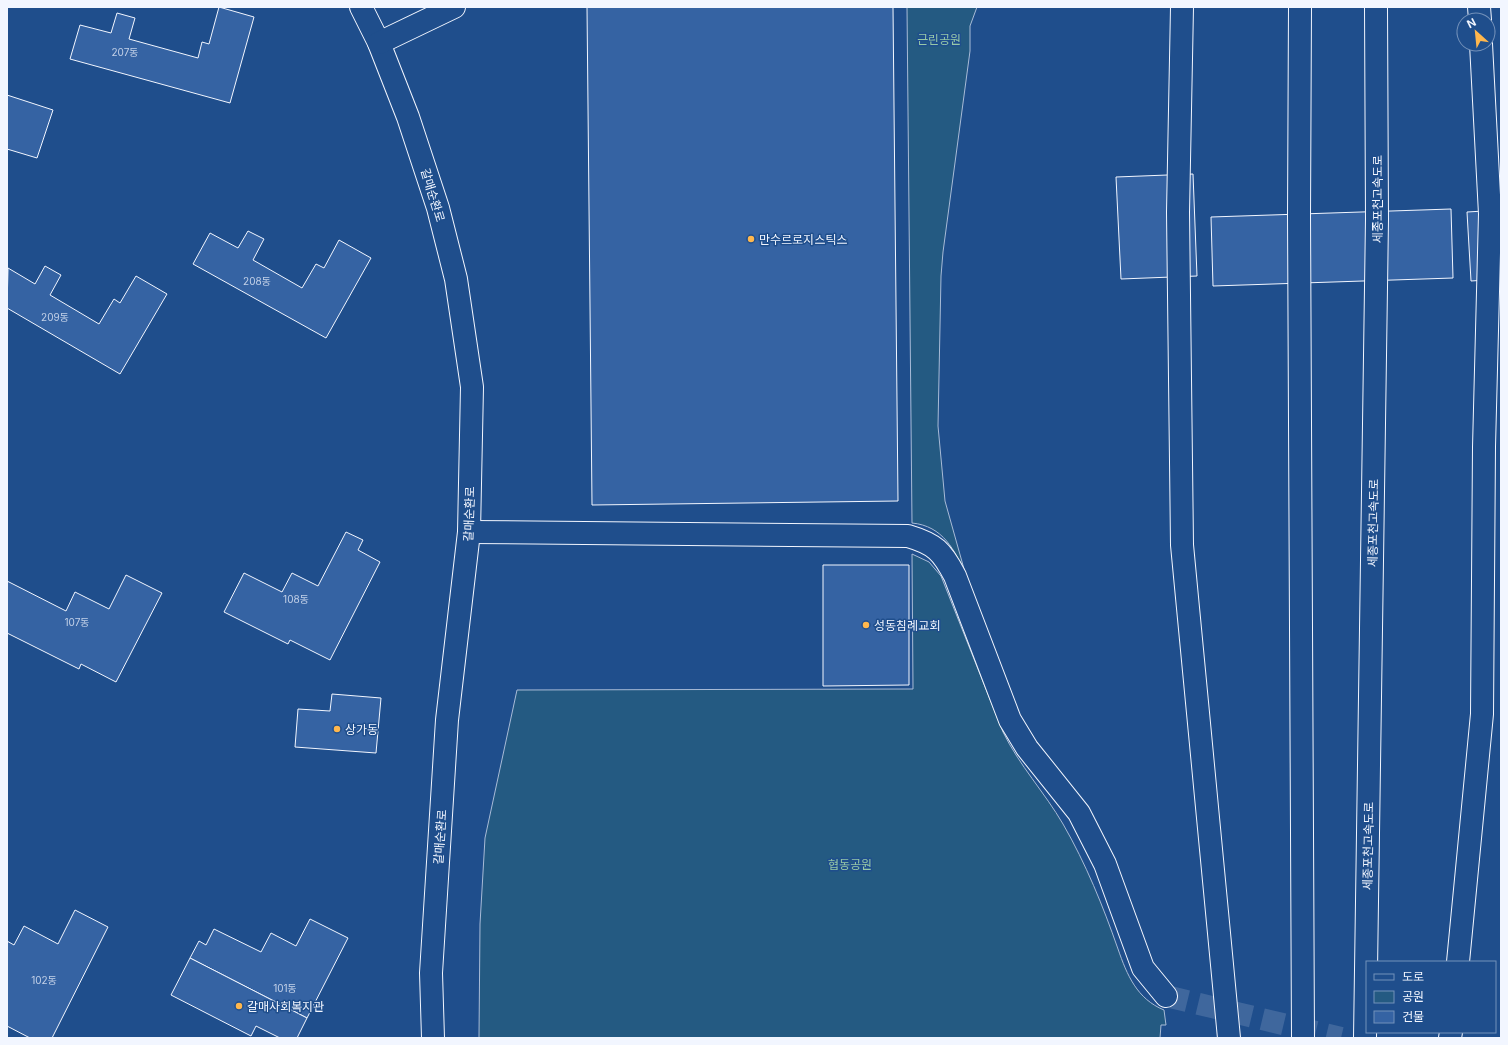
<svg xmlns="http://www.w3.org/2000/svg" width="1508" height="1045" viewBox="0 0 1508 1045" font-family="Inter,'Noto Sans KR',sans-serif">
<style>
.green{fill:#245a82;stroke:#a8bbd7}
.building{fill:#3563a3;stroke:#f2f6ff}
.lines{fill:none;stroke-linecap:round;stroke-linejoin:round}
.minor-tunnel{stroke:#3f679d;stroke-width:22;stroke-dasharray:22 11;stroke-linecap:butt}
.minor-casing{stroke:#f2f6ff;stroke-width:24}
.highway-casing{stroke:#f2f6ff;stroke-width:24}
.minor{stroke:#1f4e8c;stroke-width:22}
.highway{stroke:#1f4e8c;stroke-width:22}
.poi-dot{fill:#ffb74d;stroke:#1f4e8c;stroke-width:1.5}
.labels{text-anchor:middle;dominant-baseline:central;stroke-width:3;stroke-linejoin:round;paint-order:stroke}
.number-label{font-size:10px;fill:#c3d1e8}
.park-label{font-size:12px;fill:#97c8a6;stroke:#1f4e8c}
.street-label{font-size:12px;fill:#f2f6ff;stroke:#1f4e8c}
.poi-label{font-size:12px;fill:#f2f6ff;stroke:#1f4e8c;text-anchor:start}
</style>
<rect width="100%" height="100%" fill="#1f4e8c"/>
<!-- green -->
<g class="green">
<path d="M907,7H977L970,26V51L943,252L941,276L938,426L945,501L966,576C955,550 943,526 912,523Z"/>
<path d="M912,554L929,562L941,576L1003,732C1019,765 1045,793 1063,824C1086,864 1103,906 1118,949C1127,975 1137,999 1164,1010L1166,1025H1161L1160,1038H479L480,924L485,838L517,690L913,689Z"/>
</g>
<!-- building -->
<g class="building">
<polygon points="219,7 254,17 230,103 70,59 80,25 111,33 117,13 135,18 129,39 198,58 202,42 209,44"/>
<polygon points="587,7 893,7 898,501 592,505"/>
<polygon points="7,95 53,110 37,158 7,149"/>
<polygon points="1193,174 1197,276 1121,279 1116,177"/>
<polygon points="1451,209 1453,278 1213,286 1211,217"/>
<polygon points="1501,210 1501,279 1471,281 1467,212"/>
<polygon points="248,231 264,239 253,260 302,288 316,264 324,268 339,240 371,258 326,338 193,264 210,233 238,248"/>
<polygon points="45,266 61,275 50,295 99,324 114,299 120,303 136,276 167,294 120,374 7,308 8,268 35,284"/>
<polygon points="346,532 363,540 358,550 380,562 330,660 290,640 288,644 224,612 244,573 282,592 292,573 318,586"/>
<polygon points="823,565 909,565 909,685 823,686"/>
<polygon points="126,575 162,593 116,682 81,664 79,669 7,633 7,581 66,611 75,592 109,609"/>
<polygon points="332,694 381,698 376,753 295,747 298,709 330,711"/>
<polygon points="75,910 108,927 52,1038 30,1038 7,1026 7,941 14,945 24,926 58,944"/>
<polygon points="310,919 348,938 307,1018 190,958 199,941 206,945 214,929 261,952 271,933 296,946"/>
<polygon points="190,958 307,1018 297,1038 280,1038 256,1026 251,1036 171,995"/>
</g>
<g class="lines">
<!-- minor-tunnel -->
<polyline class="minor-tunnel" points="1166,996 1341,1038"/>
<defs>
<g id="minor">
<polyline points="361,7 379,43 408,117 438,208 456,279 472,387 469,532 447,720 431,973 433,1038"/>
<polyline points="379,43 454,7"/>
<path d="M469,532L908,536C935,544 942,551 955,576L1010,720L1027,748L1079,813L1105,864L1143,968L1166,996"/>
</g>
<g id="highway">
<polyline points="1182,7 1178,212 1182,545 1229,1038"/>
<polyline points="1300,7 1299,215 1303,1038"/>
<polyline points="1479,7 1480,20"/>
<polyline points="1458,962 1482,714 1484,447 1490,214 1481,44"/>
<polyline points="1365,1038 1377,219 1376,7"/>
<polyline points="1450,1038 1451,1032"/>
</g>
</defs>
<!-- minor casing -->
<use href="#minor" class="minor-casing"/>
<!-- highway casing -->
<use href="#highway" class="highway-casing"/>
<!-- minor -->
<use href="#minor" class="minor"/>
<!-- highway -->
<use href="#highway" class="highway"/>
</g>
<!-- markers -->
<g class="poi-dot">
<circle cx="751" cy="239" r="4"/>
<circle cx="866" cy="625" r="4"/>
<circle cx="337" cy="729" r="4"/>
<circle cx="239" cy="1006" r="4"/>
</g>
<g class="labels">
<!-- number labels -->
<g class="number-label">
<text x="125" y="52">207동</text>
<text x="257" y="281">208동</text>
<text x="55" y="317">209동</text>
<text x="296" y="599">108동</text>
<text x="77" y="622">107동</text>
<text x="44" y="980">102동</text>
<text x="285" y="988">101동</text>
</g>
<!-- park labels -->
<g class="park-label">
<text x="939" y="39">근린공원</text>
<text x="850" y="864">협동공원</text>
</g>
<!-- street labels -->
<g class="street-label">
<text transform="translate(433 195) rotate(73)">갈매순환로</text>
<text transform="translate(1377 199) rotate(-90)">세종포천고속도로</text>
<text transform="translate(469 514) rotate(-88)">갈매순환로</text>
<text transform="translate(1373 523) rotate(-89)">세종포천고속도로</text>
<text transform="translate(440 837) rotate(-86)">갈매순환로</text>
<text transform="translate(1368 846) rotate(-89)">세종포천고속도로</text>
</g>
<!-- poi labels -->
<g class="poi-label">
<text x="759" y="239">만수르로지스틱스</text>
<text x="874" y="625">성동침례교회</text>
<text x="345" y="729">상가동</text>
<text x="247" y="1006">갈매사회복지관</text>
</g>
</g>
<!-- border -->
<rect width="1508" height="1045" fill="none" stroke="#f2f6ff" stroke-width="16"/>
<!-- legend -->
<rect x="1366" y="961" width="130" height="72" fill="#1f4e8c" stroke="#7391ba"/>
<rect x="1374" y="974" width="20" height="6" fill="#1f4e8c" stroke="#7391ba"/>
<text x="1402" y="981" font-size="12" fill="#f2f6ff">도로</text>
<rect x="1374" y="991" width="20" height="12" fill="#245a82" stroke="#7391ba"/>
<text x="1402" y="1001" font-size="12" fill="#f2f6ff">공원</text>
<rect x="1374" y="1011" width="20" height="12" fill="#3563a3" stroke="#7391ba"/>
<text x="1402" y="1021" font-size="12" fill="#f2f6ff">건물</text>
<!-- north arrow -->
<g transform="translate(1476 32) rotate(333)"><circle r="19" fill="#1f4e8c" stroke="#7391ba"/>
<path d="M0-3L7 15L0 10L-7 15Z" fill="#ffb74d"/>
<text y="-6" font-size="11" font-weight="bold" text-anchor="middle" fill="#f2f6ff">N</text>
</g>
</svg>
